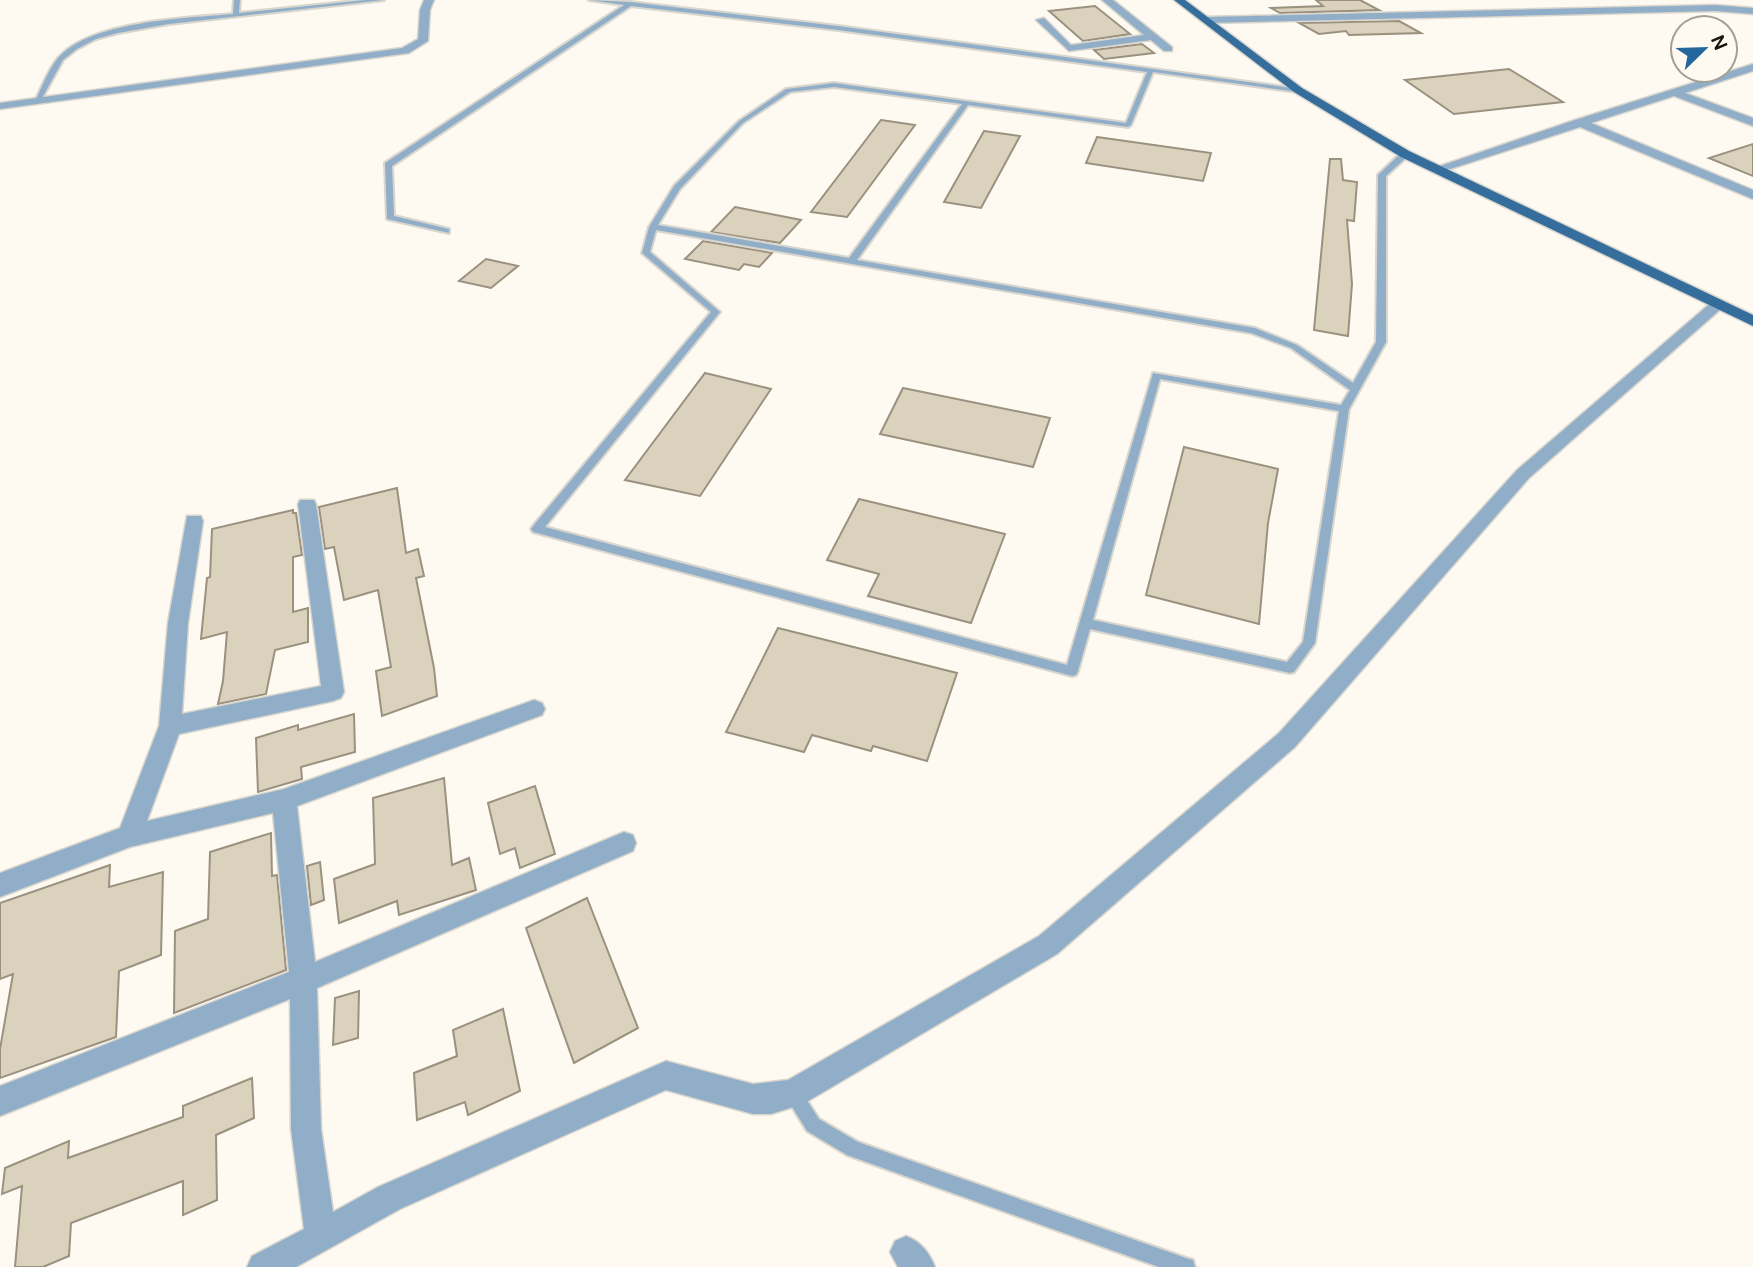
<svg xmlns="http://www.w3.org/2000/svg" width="1753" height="1267" viewBox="0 0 1753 1267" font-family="'DM Sans',sans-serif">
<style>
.building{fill:#dbd2be;stroke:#9a917f;stroke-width:2}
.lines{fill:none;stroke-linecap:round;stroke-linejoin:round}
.service-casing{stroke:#d9d6ce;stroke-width:4}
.minor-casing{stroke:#d9d6ce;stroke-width:3}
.primary-casing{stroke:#d9d6ce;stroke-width:3}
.service{fill:#91aec9;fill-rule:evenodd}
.minor{fill:#91aec9;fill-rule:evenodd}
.primary{fill:#356d9c;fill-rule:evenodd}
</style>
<rect width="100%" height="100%" fill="#fefaf2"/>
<!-- building -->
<g class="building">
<polygon points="1316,0 1360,0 1379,10 1280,13 1271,8 1323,6"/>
<polygon points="1095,6 1130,34 1083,41 1049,11"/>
<polygon points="1399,21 1421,33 1349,35 1346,31 1319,34 1299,23"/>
<polygon points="1142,44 1154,53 1104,59 1094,50"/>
<polygon points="1509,69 1563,102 1454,114 1405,80"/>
<polygon points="881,120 915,125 847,217 811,212"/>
<polygon points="984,131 1020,136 981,208 944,202"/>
<polygon points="1097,137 1211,153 1203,181 1086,163"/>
<polygon points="1753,144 1753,176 1709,158"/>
<polygon points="1330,159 1341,159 1343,180 1357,182 1354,221 1347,220 1352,284 1348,336 1314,330"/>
<polygon points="735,207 801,220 780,243 711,232"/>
<polygon points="703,241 772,253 759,267 744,264 739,270 685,259"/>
<polygon points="486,259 518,266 491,288 459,281"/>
<polygon points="705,373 771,389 700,496 625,480"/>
<polygon points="903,388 1050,418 1033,467 880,434"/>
<polygon points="1184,447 1278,469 1268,523 1259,624 1146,595"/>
<polygon points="397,488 406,553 418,549 424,576 416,578 434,668 437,696 382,716 376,671 391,667 378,590 344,600 334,547 325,549 319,507"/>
<polygon points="859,499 1005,534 971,623 868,596 879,574 827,560"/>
<polygon points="293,510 293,513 296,513 302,555 293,557 293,612 308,608 308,642 275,650 266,694 218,704 223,681 227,632 201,639 207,578 210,577 212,529"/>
<polygon points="778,628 957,673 927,761 873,746 871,751 812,735 804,752 726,732"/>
<polygon points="354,714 355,752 301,767 302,779 258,792 256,738 298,725 298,730"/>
<polygon points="444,778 452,865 469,858 476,890 399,915 397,901 339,923 334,879 375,864 373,798"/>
<polygon points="535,786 555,854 520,868 515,848 500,854 488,803"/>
<polygon points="271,833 272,876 277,875 286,970 174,1013 175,931 208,919 210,852"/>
<polygon points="320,862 324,900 311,905 307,866"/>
<polygon points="110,865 109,887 163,872 161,955 119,971 116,1037 0,1078 0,1049 13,974 0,979 0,903"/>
<polygon points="587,898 638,1028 574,1063 526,928"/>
<polygon points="359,991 358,1038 333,1045 335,998"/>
<polygon points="503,1009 520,1091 468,1115 465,1102 417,1120 414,1073 457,1056 453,1030"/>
<polygon points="252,1078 254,1118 216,1135 217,1200 183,1215 183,1181 71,1223 69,1256 43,1267 15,1267 22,1186 2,1194 5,1168 69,1141 68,1158 183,1117 183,1106"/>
</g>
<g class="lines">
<defs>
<g id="service">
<path d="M234,0H240L239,13L365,0H384L169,24L118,33L96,39L77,49L63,60L40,102L35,101C42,87 48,70 58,58C90,21 186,18 233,14Z"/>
<path d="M589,0L630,2L838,26L1300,89L1301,90L1298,92L1153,72L1131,125L1128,127L968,105L857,260L1255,328L1297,345L1353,383L1376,342L1378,175L1402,152H1408V156L1386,176V342L1349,409L1315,643L1294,672L1290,673L1090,629L1078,671L1076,675L1072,676L533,532L531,529L533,526L711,312L642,253L649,227L674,186L739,121L786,89L834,83L1126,123L1147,72L838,30L631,6L392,166L394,216L449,229V233L387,219L385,163L624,5ZM834,87L962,104L849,258L658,225L680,189L743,123L790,92ZM656,230L1251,333L1291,348L1350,390L1341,405L1153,373L1067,665L545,527L720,312L650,252ZM1160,379L1339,411L1303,642L1287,662L1093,620Z"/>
<polygon points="793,1085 799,1088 819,1119 858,1142 1186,1258 1193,1260 1195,1267 1159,1267 847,1155 807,1131 784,1094 787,1088"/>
</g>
<g id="minor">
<polygon points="424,0 434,0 430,10 428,41 409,53 0,109 0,103 402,48 418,39 420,10"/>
<polygon points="1102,0 1113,0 1172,47 1172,51 1164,51 1151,40 1069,51 1036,20 1044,18 1071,45 1144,35"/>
<polygon points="1715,5 1753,8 1753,14 1715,11 1206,23 1201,20 1206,17"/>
<polygon points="1753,64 1753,71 1685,93 1753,118 1753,126 1674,96 1591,123 1753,190 1753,199 1580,127 1441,172 1437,173 1431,169 1575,120"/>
<polygon points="1718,299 1726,304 1723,307 1529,478 1295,747 1057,954 803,1104 771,1114 753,1114 666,1090 400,1209 296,1267 247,1267 252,1256 304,1229 291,1129 290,999 0,1116 0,1086 289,972 273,813 130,847 0,897 0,873 120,828 159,726 168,623 187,516 201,516 203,521 188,623 182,714 321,686 298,504 300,500 314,500 316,504 344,692 341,698 333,701 179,734 147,821 284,789 534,700 542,703 545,709 542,715 297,806 315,962 624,832 633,835 636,843 633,851 317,988 321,1129 333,1212 378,1187 666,1061 753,1084 788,1080 1039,936 1279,733 1517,470 1713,301"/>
<path d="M906,1236C921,1242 929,1252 935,1267H898L890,1252L895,1241Z"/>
</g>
<polygon id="primary" points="1174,0 1185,0 1302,88 1409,151 1753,315 1753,326 1401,157 1294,92"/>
</defs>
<!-- service casing -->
<use href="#service" class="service-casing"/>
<!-- minor casing -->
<use href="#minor" class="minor-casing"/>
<!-- primary casing -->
<use href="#primary" class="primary-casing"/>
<!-- service -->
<use href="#service" class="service"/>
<!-- minor -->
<use href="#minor" class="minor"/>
<!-- primary -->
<use href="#primary" class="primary"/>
</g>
<!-- north arrow -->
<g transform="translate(1704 49) rotate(67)"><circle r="33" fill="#fefaf2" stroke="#a29f97" stroke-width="2"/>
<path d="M0-5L12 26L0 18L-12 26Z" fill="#24679c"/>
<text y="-10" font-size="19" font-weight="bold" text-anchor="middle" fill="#19160f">N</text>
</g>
</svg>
